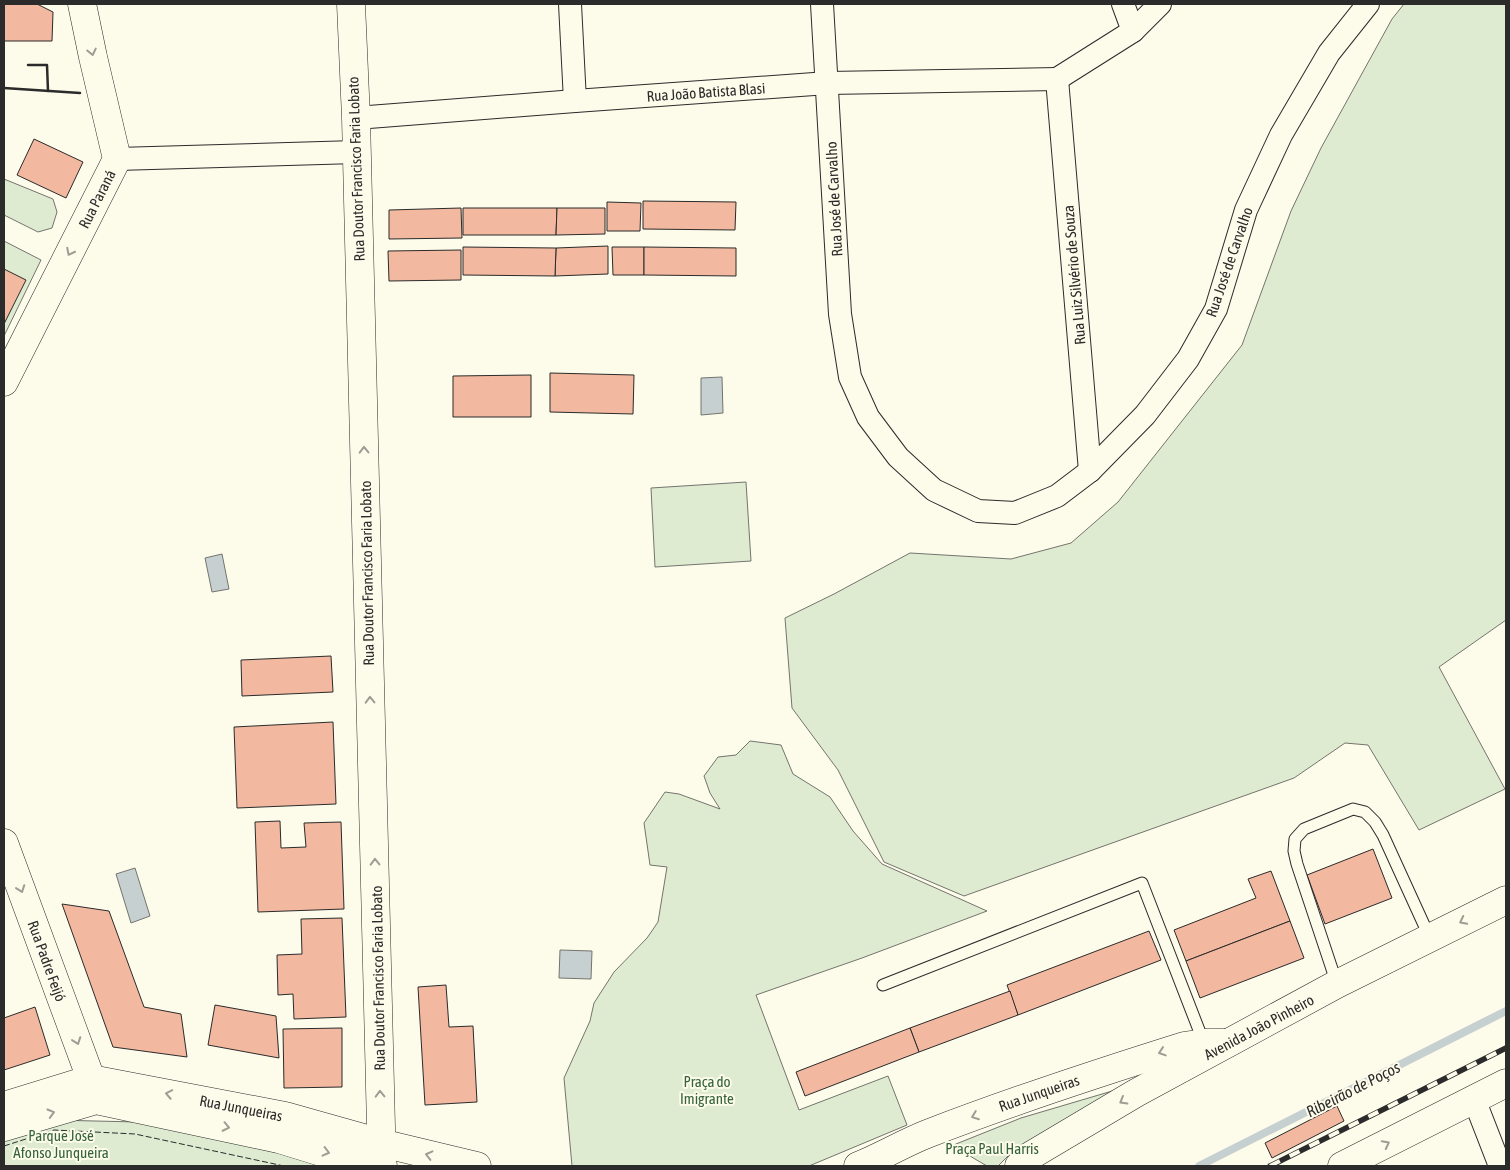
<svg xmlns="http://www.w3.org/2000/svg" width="1510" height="1170" viewBox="0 0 1510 1170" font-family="'Asap Condensed',sans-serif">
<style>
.green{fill:#deebd1;stroke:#74746e}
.water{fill:#c7d0d0;stroke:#74746e}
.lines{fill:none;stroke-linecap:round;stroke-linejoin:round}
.stream{stroke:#c7d0d0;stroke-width:8}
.building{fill:#f2b8a0;stroke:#2b2b2b}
.service-casing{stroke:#2b2b2b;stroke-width:13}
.minor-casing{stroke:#2b2b2b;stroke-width:24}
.tertiary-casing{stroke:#2b2b2b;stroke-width:29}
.primary-casing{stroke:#2b2b2b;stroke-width:29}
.service{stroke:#fdfbea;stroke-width:11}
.minor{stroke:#fdfbea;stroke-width:22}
.tertiary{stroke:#fdfbea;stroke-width:28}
.primary{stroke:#fdfbea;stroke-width:28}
.rail-casing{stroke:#2b2b2b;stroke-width:5.5}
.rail{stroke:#fdfbea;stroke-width:4;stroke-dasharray:11;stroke-linecap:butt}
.fence{stroke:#2b2b2b;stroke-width:1;stroke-dasharray:6 2.5;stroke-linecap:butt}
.wall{stroke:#2b2b2b;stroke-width:2.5}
.oneway{stroke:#9e9d94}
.labels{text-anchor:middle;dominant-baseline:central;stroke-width:4;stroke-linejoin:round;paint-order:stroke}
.street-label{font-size:15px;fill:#2b2b2b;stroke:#fdfbea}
.park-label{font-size:15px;fill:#34623c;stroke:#fdfbea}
.water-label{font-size:16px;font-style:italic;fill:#2b2b2b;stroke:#fdfbea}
</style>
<rect width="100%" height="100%" fill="#fdfbea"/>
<!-- green -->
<g class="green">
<polygon points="1404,4 1506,4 1506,620 1439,667 1505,789 1419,830 1368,745 1345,743 1294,778 964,896 884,862 838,770 792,708 785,618 834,594 910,553 1011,559 1071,543 1118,502 1242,345 1291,211 1321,148 1392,19"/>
<polygon points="4,179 53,199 57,212 52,228 38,232 4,215"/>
<polygon points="4,241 41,260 4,336"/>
<polygon points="746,482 751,561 655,567 651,488"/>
<polygon points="750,741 781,745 793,774 830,797 853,831 882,864 987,911 862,958 756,995 799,1110 888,1076 907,1125 809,1166 572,1166 564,1078 590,1021 594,1003 614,972 647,938 658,922 667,867 650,865 644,823 665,792 679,794 720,809 710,793 704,776 718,757 736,755"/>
<polygon points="1146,1081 1042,1133 1009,1155 998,1166 987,1166 963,1152 946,1148 1021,1118"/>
<polygon points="53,1120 137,1122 339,1166 4,1166 4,1135"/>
</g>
<!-- water -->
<g class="water">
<polygon points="722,377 723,413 701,415 701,378"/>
<polygon points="222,554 229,589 212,592 205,558"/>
<polygon points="135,868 150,916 131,923 116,874"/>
<polygon points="560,950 592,951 591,979 559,978"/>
</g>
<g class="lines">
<!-- stream -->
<polyline class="stream" points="1199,1166 1506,1011"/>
</g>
<!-- building -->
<g class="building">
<polygon points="4,4 37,4 53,12 52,41 4,41"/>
<polygon points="34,139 83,162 66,198 17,175"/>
<polygon points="643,201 736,202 735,230 643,229"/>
<polygon points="607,202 641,203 640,231 607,231"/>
<polygon points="461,208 462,238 389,239 389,210"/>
<polygon points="463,208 557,208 556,235 463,235"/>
<polygon points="557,208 605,208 605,234 556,235"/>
<polygon points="608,246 608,274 555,276 556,248"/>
<polygon points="463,247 556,248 555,276 463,275"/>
<polygon points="612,247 644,247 644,275 613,275"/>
<polygon points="644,247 736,248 736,276 644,275"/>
<polygon points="461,250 461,280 389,281 388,251"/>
<polygon points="4,269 26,280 4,324"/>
<polygon points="550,373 634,375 633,414 550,412"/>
<polygon points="531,375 531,417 453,417 453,376"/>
<polygon points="331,656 333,692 242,696 241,660"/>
<polygon points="333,722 336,804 237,808 234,727"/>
<polygon points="280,821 281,848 306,847 304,823 341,822 344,909 258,912 255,822"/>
<polygon points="1373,849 1392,898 1325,924 1307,875"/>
<polygon points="1271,871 1290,921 1186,961 1174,930 1256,898 1248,879"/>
<polygon points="62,904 109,911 144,1007 181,1014 187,1057 113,1047"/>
<polygon points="342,918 346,1017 294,1019 293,994 278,995 277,955 302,954 301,919"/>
<polygon points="1290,921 1304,958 1200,998 1186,961"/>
<polygon points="1149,931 1161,960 1018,1015 1007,985"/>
<polygon points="446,985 449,1027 473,1026 477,1102 425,1105 418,987"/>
<polygon points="1010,991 1018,1015 919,1052 910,1028"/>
<polygon points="215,1005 276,1016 279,1058 208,1045"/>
<polygon points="35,1007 50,1055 4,1070 4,1018"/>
<polygon points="342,1028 342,1087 284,1088 283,1029"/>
<polygon points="910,1028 919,1052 805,1096 796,1072"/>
<polygon points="1337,1106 1344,1121 1272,1158 1265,1143"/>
</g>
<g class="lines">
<defs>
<g id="service">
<polyline points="1337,984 1297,864 1294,851 1295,839 1304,829 1353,809 1365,812 1375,822 1383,835 1430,938"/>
<polyline points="883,985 1142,883 1204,1043"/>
</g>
<g id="minor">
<polyline points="570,4 575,101"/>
<polyline points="822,4 840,314 850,377 868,417 898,457 934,490 978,511 1015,513 1057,496 1090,471 1145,415 1188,359 1216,309 1246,210 1281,135 1329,53 1368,4"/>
<polyline points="1123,4 1133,31"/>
<polyline points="1057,79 1090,471"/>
<polyline points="1057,79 1133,31 1160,4"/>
<polyline points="356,118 575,101 828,83 1057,79"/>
<polyline points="117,159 356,152"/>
<polyline points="1474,1099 1500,1166"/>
</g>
<g id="tertiary">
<polyline points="351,4 356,118 381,1127 381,1143 377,1165"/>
<polyline points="4,382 117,159 93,57 82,4"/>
<polyline points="4,843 91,1079"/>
<polyline points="4,1106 91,1079 285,1116 381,1143 477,1166"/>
<polyline points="4,1127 96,1100 279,1139 318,1151 383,1166"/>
<path d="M858,1166C881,1157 904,1143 927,1134C1012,1101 1098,1073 1184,1046L1204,1043H1227"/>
</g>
<g id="primary">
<polyline points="1019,1166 1030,1156 1136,1093 1337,984 1506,900"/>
<polyline points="1342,1166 1506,1083"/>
</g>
</defs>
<!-- service casing -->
<use href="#service" class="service-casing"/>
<!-- minor casing -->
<use href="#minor" class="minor-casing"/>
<!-- tertiary casing -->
<use href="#tertiary" class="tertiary-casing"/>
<!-- primary casing -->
<use href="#primary" class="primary-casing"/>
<!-- service -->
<use href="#service" class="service"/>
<!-- minor -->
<use href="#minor" class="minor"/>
<!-- tertiary -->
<use href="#tertiary" class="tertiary"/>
<!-- primary -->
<use href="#primary" class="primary"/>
<defs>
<polyline id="rail" points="1270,1166 1506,1048"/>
</defs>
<!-- rail casing -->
<use href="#rail" class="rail-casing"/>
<!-- rail -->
<use href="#rail" class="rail"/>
<!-- fence -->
<polyline class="fence" points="4,1146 54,1130 135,1134 284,1166"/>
<!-- wall -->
<g class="wall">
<polyline points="28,65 47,65 48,91"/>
<polyline points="4,88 80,93"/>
</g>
</g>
<!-- one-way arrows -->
<defs><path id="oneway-chevron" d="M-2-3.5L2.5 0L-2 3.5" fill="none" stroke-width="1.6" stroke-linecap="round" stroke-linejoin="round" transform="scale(1.25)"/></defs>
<g class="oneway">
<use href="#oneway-chevron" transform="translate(92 52) rotate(78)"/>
<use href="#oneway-chevron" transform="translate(70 252) rotate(117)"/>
<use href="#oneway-chevron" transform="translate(364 450) rotate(-91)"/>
<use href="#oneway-chevron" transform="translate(370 700) rotate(-91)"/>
<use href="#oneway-chevron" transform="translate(375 862) rotate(-91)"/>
<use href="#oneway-chevron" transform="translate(21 889) rotate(70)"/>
<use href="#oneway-chevron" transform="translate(1463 921) rotate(153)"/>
<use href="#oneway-chevron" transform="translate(77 1041) rotate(70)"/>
<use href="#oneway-chevron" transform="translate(1162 1052) rotate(162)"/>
<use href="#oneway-chevron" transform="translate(169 1094) rotate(-169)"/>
<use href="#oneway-chevron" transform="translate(380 1094) rotate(-91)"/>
<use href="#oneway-chevron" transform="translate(1123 1101) rotate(150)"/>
<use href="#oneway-chevron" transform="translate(51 1113) rotate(-16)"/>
<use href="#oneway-chevron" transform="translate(975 1116) rotate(159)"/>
<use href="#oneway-chevron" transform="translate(226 1127) rotate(12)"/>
<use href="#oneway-chevron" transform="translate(1386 1144) rotate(-27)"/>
<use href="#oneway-chevron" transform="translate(326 1152) rotate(14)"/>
<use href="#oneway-chevron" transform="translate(429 1155) rotate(-166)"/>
</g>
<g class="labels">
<!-- street labels -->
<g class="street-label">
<text transform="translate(706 92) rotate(-4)">Rua João Batista Blasi</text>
<text transform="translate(356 169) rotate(-92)">Rua Doutor Francisco Faria Lobato</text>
<text transform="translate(97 199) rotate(-63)">Rua Paraná</text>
<text transform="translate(834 199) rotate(-93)">Rua José de Carvalho</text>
<text transform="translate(1229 262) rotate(-71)">Rua José de Carvalho</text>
<text transform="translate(1074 275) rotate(-95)">Rua Luiz Silvério de Souza</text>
<text transform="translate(367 573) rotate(-91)">Rua Doutor Francisco Faria Lobato</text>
<text transform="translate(47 961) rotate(70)">Rua Padre Feijó</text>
<text transform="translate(378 978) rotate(-91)">Rua Doutor Francisco Faria Lobato</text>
<text transform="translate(1259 1027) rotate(-28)">Avenida João Pinheiro</text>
<text transform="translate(1039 1093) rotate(-19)">Rua Junqueiras</text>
<text transform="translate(241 1108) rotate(11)">Rua Junqueiras</text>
</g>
<!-- park labels -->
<g class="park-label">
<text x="707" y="1081">Praça do<tspan x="707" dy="17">Imigrante</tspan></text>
<text x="61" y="1135">Parque José<tspan x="61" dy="17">Afonso Junqueira</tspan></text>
<text x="992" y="1148">Praça Paul Harris</text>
</g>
<!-- water labels -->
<g class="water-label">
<text transform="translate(1353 1089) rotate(-27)">Ribeirão de Poços</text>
</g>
</g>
<!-- border -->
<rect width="1510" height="1170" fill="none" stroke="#2b2b2b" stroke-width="10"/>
</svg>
